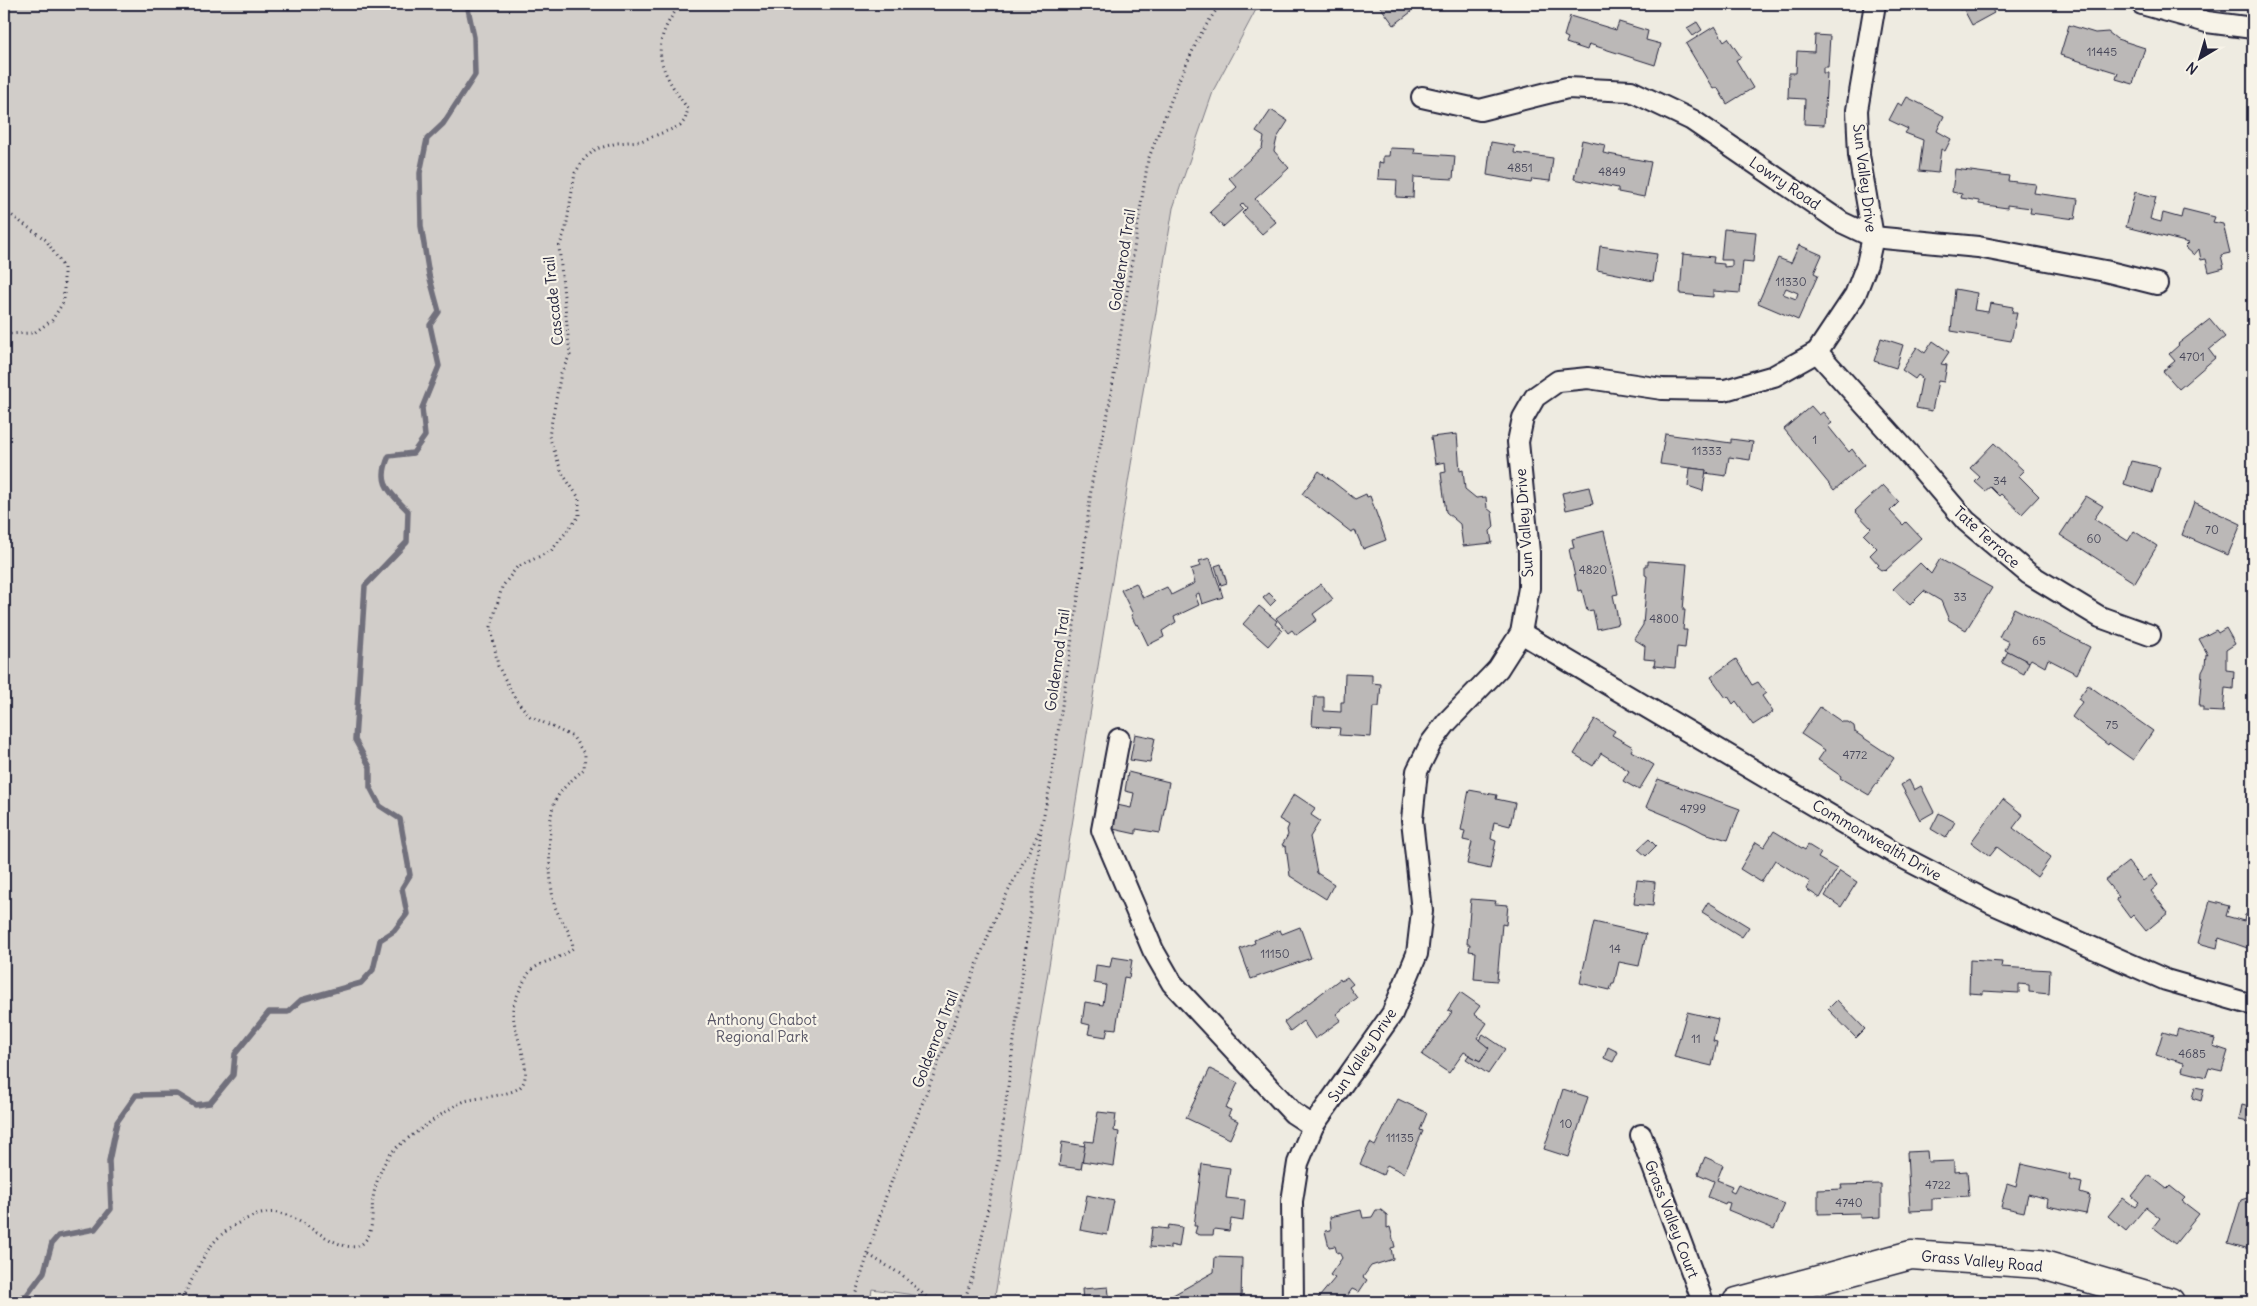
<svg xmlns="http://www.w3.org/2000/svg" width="2257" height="1306" viewBox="0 0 2257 1306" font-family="Delius,sans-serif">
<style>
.green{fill:#d1cdc9;stroke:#7a7882}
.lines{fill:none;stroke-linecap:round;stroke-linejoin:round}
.stream{stroke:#716f7b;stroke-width:5.5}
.building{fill:#bbb8b7;stroke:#22223b;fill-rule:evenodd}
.minor-casing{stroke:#22223b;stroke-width:24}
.secondary-casing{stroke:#22223b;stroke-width:31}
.path{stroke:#22223b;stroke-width:3;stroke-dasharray:1 4;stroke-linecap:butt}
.minor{stroke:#f7f3e8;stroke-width:20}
.secondary{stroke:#f7f3e8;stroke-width:28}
.labels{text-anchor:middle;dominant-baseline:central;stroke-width:4.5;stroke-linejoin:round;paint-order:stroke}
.number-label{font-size:12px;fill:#48485a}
.street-label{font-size:15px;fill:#22223b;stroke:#f7f3e8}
.park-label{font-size:15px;fill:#575566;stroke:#f7f3e8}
</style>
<rect width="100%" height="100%" fill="#eeebe1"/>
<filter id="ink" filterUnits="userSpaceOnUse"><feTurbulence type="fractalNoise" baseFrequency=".02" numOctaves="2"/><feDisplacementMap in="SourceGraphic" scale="10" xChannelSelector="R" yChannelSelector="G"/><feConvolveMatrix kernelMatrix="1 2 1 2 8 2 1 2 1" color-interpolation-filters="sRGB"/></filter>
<g filter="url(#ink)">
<!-- green -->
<polygon class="green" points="4,4 1259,4 1214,89 1173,208 994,1302 962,1302 872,1289 870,1302 4,1302"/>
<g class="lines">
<!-- stream -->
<path class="stream" d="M8,1302L27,1295L44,1272L52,1243L58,1236L95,1229L111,1209L109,1161L117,1122L136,1095L177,1094L195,1105L210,1103L233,1075L235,1054L269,1012H288L301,1000L361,983L373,970L380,940L394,931L407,914L402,888L410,875L400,819L380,806L370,787V767L355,740L365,586L407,542L408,511C390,492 376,484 389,456L413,453L425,436L422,408L439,366L430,325L439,312L429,275L421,226L420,173L427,139L443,124L475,75L474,37L467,4"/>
</g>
<!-- building -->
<g class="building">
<polygon points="1381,4 1405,4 1411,12 1394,25 1379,5"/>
<polygon points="1957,4 1989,4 1994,13 1972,25 1963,8 1960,10"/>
<polygon points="1570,16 1616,30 1619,22 1648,31 1646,40 1661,44 1655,65 1589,44 1587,50 1566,43 1568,38 1564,36"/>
<polygon points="1697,22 1702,30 1693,36 1687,28"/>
<polygon points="2069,25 2095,33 2108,32 2117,39 2145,48 2133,84 2116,79 2118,73 2060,55"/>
<polygon points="1715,26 1724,41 1728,38 1741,57 1736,60 1753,88 1727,104 1717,87 1713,89 1686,44"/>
<polygon points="1815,35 1830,36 1828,67 1823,67 1823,73 1827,73 1824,125 1804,124 1805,99 1788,98 1789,73 1796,73 1797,51 1814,52"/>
<polygon points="1907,97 1944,116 1937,131 1951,139 1945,151 1941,149 1938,173 1919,171 1923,140 1905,133 1908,129 1889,120 1898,103 1902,106"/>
<polygon points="1271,110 1288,121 1277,138 1274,151 1289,168 1255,199 1276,222 1262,234 1242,213 1247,208 1243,203 1240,206 1243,209 1223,227 1210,212 1237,187 1229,178 1262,148 1264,137 1256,132"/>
<polygon points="1582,140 1605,145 1603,153 1651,162 1644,197 1618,192 1618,188 1574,179"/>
<polygon points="1491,142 1515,146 1514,153 1553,158 1550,181 1532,179 1531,183 1487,175"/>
<polygon points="1390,148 1415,149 1414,153 1455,156 1453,179 1414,177 1413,198 1396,197 1397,180 1378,179 1379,162 1383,163 1383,156 1389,156"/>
<polygon points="1955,169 2009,176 2008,181 2036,184 2034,193 2078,199 2075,219 2030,213 2031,208 2007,205 2007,208 1979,204 1979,201 1961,198 1962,194 1952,192"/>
<polygon points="2135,192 2156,197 2150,219 2161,222 2163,213 2181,218 2183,209 2215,217 2213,222 2223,224 2230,253 2221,255 2224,268 2209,272 2206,259 2201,260 2199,249 2194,255 2185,247 2189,243 2126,227"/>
<polygon points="1724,229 1756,232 1753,262 1743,261 1740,293 1713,291 1713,297 1680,294 1683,254 1714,257 1713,263 1724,264 1724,267 1732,266 1732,260 1721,260"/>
<path d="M1799,245L1822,255L1814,273L1818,275L1798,320L1758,303L1778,258L1791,263ZM1786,288L1798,293L1796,299L1783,294Z"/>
<polygon points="1600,246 1657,254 1653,281 1597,270"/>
<polygon points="1955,289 1977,293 1974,310 1988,312 1990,303 2013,307 2012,313 2017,313 2011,341 1951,331"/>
<polygon points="2210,319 2225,337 2209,350 2215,358 2179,389 2163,371 2175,361 2169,354 2179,345 2178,344"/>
<polygon points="1881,338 1903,345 1896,368 1874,361"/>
<polygon points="1933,341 1949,352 1941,364 1947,365 1944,382 1938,381 1932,411 1916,408 1922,378 1918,375 1915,379 1902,370 1917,347 1925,353"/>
<polygon points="1811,406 1819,415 1823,412 1832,423 1828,426 1849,452 1852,449 1864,465 1834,490 1784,429"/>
<polygon points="1457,434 1460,471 1463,470 1465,489 1476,498 1486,497 1487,508 1492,512 1494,527 1490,531 1492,543 1463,546 1460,524 1446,512 1441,473 1446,472 1445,462 1435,464 1431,437"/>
<polygon points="1665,434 1731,443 1731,439 1753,442 1750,460 1729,457 1726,476 1705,473 1706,470 1660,464"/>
<polygon points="1994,443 2024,471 2019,476 2039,496 2022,514 2001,494 1999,496 1990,487 1985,491 1975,482 1980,477 1970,468"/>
<polygon points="2131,461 2160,467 2152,493 2124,484"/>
<polygon points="1690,468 1706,470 1703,491 1688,486"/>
<polygon points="1319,471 1355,499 1366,494 1367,497 1370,496 1386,540 1363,549 1355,530 1351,532 1302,494"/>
<polygon points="1883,485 1899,502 1890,511 1903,525 1906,522 1921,538 1885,571 1883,569 1881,570 1877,567 1879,565 1870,555 1877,548 1864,535 1871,528 1855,511"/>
<polygon points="1589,487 1593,504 1566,510 1562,493"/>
<polygon points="2086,496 2103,506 2094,519 2128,541 2134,531 2157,546 2135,583 2060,535"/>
<polygon points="2194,502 2241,524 2228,555 2182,535"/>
<polygon points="1604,531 1618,594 1613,595 1619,624 1597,629 1593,610 1587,611 1582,590 1578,591 1569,549 1574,548 1572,539"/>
<polygon points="1210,558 1223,597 1202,604 1199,593 1195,595 1199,605 1174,617 1176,622 1162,631 1164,637 1148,645 1138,624 1136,625 1131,615 1133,614 1121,590 1136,583 1143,598 1167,587 1171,595 1195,583 1191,569 1201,566 1199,561"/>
<polygon points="1940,559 1992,588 1966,630 1949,620 1941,601 1924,591 1910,605 1893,589 1920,563 1931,574"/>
<polygon points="1648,561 1687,564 1683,610 1685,610 1683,630 1687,630 1685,648 1677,647 1675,668 1654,666 1655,660 1644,659 1645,646 1634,639 1643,625 1647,576 1645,575 1645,565 1648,565"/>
<polygon points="1221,564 1227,583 1221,585 1215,566"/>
<polygon points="1321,584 1333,599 1313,614 1317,620 1296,635 1292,630 1288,633 1276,618"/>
<polygon points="1269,593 1276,600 1270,606 1263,598"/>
<polygon points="1259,606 1277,621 1275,624 1282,630 1268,646 1243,624"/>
<polygon points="2014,608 2090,647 2077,674 2048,659 2045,667 2031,659 2029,662 2005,650 2009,642 1999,637"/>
<polygon points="2226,628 2235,644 2226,650 2226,670 2234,671 2233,689 2225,688 2223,712 2203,711 2203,707 2199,707 2202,672 2205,666 2206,654 2208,655 2199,639 2216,630 2218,633"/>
<polygon points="2008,651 2029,662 2024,674 2002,663"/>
<polygon points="1736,659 1752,685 1758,682 1766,693 1762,696 1773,712 1753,725 1736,701 1733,704 1728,696 1726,698 1711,677"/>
<polygon points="1345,674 1372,675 1372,683 1381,684 1379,707 1373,707 1371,737 1339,735 1340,728 1312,726 1314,697 1324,697 1324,711 1341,712 1341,702 1344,702"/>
<polygon points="2088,685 2153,731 2133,760 2109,743 2108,745 2072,717 2082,702 2078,699"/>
<polygon points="1820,707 1842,722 1848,722 1854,726 1855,732 1894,758 1869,795 1840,778 1841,776 1818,760 1825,750 1801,734"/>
<polygon points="1595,719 1615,731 1612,735 1633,747 1631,751 1654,765 1639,790 1623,781 1629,771 1601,753 1593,766 1574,754"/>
<polygon points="1135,734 1155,738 1150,763 1130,760"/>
<polygon points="1128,772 1169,782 1160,833 1136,829 1136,834 1113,829 1117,805 1131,808 1134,793 1125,791"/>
<polygon points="1658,779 1740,809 1728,840 1704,833 1687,824 1646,807"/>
<polygon points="1909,780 1914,790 1921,786 1934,812 1920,820 1901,785"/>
<polygon points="1469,790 1497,795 1496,799 1515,803 1510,826 1494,822 1491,839 1496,841 1490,869 1467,864 1472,842 1463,840 1465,831 1461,830"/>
<polygon points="1294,794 1315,808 1311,815 1320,821 1310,837 1317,873 1334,884 1326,899 1290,876 1286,847 1282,845 1288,835 1287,830 1289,825 1279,819"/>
<polygon points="2003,799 2023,815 2013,828 2051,857 2037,877 1997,847 1990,856 1971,842"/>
<polygon points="1939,813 1955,822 1946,838 1931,829"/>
<polygon points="1774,831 1805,850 1808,845 1821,853 1818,858 1837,869 1820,898 1806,889 1810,882 1775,860 1761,882 1740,869 1756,842 1764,847"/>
<polygon points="1649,839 1656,846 1646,856 1638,849"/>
<polygon points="2128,862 2143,881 2151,875 2158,885 2151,891 2168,913 2146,931 2133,915 2130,918 2116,899 2119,897 2105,880"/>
<polygon points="1840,871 1857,882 1841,907 1825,896"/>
<polygon points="1637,880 1655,882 1653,906 1634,904"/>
<polygon points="1471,899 1496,901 1495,904 1508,905 1506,925 1502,924 1497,981 1474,979 1476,952 1469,951 1470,944 1467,944"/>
<polygon points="2210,901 2229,906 2226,916 2244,921 2245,915 2253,912 2253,950 2219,938 2217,948 2198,943"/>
<polygon points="1708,902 1749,927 1742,937 1702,912"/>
<polygon points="1594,922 1646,934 1639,966 1619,962 1614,984 1612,984 1610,990 1580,983"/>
<polygon points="1300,927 1311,958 1251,979 1240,949 1255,943 1254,940 1280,930 1282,934"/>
<polygon points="1112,957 1132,960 1129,978 1124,977 1116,1029 1108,1028 1106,1037 1088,1034 1090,1025 1082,1023 1085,1002 1103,1005 1106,985 1094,983 1096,965 1110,967"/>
<polygon points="1970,960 2002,962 2001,967 2050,970 2049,994 2029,992 2029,985 2019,984 2019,993 1983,991 1983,994 1969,993"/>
<polygon points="1347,977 1353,984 1349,987 1357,998 1336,1014 1341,1020 1315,1039 1303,1021 1290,1031 1284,1022 1340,979 1341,981"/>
<polygon points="1460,992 1480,1006 1474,1014 1487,1023 1477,1038 1489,1048 1480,1061 1464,1052 1449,1073 1422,1055 1452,1012 1448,1010"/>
<polygon points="1837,1000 1865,1029 1856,1038 1828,1009"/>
<polygon points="1687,1012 1718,1019 1713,1041 1717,1042 1712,1066 1674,1057"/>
<polygon points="2178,1029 2215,1039 2213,1046 2228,1051 2222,1071 2209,1068 2206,1077 2182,1071 2184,1063 2156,1055 2163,1032 2176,1036"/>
<polygon points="1483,1034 1505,1049 1488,1074 1466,1059 1469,1055 1480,1061 1489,1048 1479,1040"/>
<polygon points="1608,1047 1618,1052 1613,1062 1604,1058"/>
<polygon points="1210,1069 1238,1083 1226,1108 1231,1110 1228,1116 1238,1121 1230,1139 1186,1118"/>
<polygon points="2195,1087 2204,1089 2201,1101 2192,1098"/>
<polygon points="1563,1089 1588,1097 1569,1157 1544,1149"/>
<polygon points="1398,1099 1427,1113 1420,1130 1423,1131 1404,1173 1387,1165 1383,1175 1360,1164 1370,1143 1375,1146"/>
<polygon points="2242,1105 2253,1108 2253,1123 2239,1120"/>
<polygon points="1098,1112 1116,1114 1114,1131 1119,1132 1114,1166 1082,1161 1085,1141 1093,1142"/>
<polygon points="1062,1142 1085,1146 1081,1169 1059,1166"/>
<polygon points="1927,1151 1928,1162 1954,1161 1954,1172 1967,1171 1969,1196 1932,1198 1932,1210 1910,1211 1907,1152"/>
<polygon points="1705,1157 1723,1165 1717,1180 1732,1186 1730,1191 1734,1193 1738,1185 1785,1204 1774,1229 1728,1210 1730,1203 1726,1202 1725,1204 1708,1197 1714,1181 1698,1174"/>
<polygon points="1202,1164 1230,1168 1226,1198 1245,1200 1243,1221 1231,1219 1229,1231 1214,1229 1213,1235 1199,1235 1195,1233 1197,1226 1194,1226"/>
<polygon points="2021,1164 2070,1175 2069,1180 2082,1183 2080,1193 2090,1196 2086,1214 2047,1206 2048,1199 2028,1194 2024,1212 2001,1207 2007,1184 2016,1187"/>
<polygon points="2149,1175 2167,1189 2170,1186 2185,1198 2182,1201 2199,1214 2175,1244 2153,1227 2160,1218 2146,1207 2126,1231 2108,1216 2123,1198 2135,1207 2139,1202 2132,1196"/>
<polygon points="1881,1184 1881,1217 1860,1218 1860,1213 1818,1214 1818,1190 1842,1189 1841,1185"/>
<polygon points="1087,1195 1114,1201 1107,1235 1080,1230"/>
<polygon points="2247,1198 2253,1200 2253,1250 2228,1243 2241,1200"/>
<polygon points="1361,1210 1363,1218 1372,1217 1376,1210 1381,1210 1387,1215 1387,1228 1390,1227 1395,1247 1391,1248 1393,1259 1371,1266 1363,1277 1367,1280 1359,1292 1352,1289 1343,1302 1315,1302 1335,1278 1330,1275 1342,1258 1339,1252 1337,1253 1335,1246 1329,1247 1325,1231 1331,1230 1330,1217"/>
<polygon points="1169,1225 1182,1227 1179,1247 1170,1245 1170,1249 1150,1247 1152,1227 1168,1229"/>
<polygon points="1215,1257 1242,1258 1241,1302 1167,1302 1166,1299 1214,1272"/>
<polygon points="1108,1287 1110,1302 1083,1302 1082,1289"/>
</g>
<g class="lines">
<defs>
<g id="minor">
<polyline points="2142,4 2207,22 2253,28"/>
<polyline points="1422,97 1480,110 1567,88 1631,91 1692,120 1841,222 1873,237 1978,247 2105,271 2157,284"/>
<polyline points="1817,352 1908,453 1966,521 2029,574 2100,617 2150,635"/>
<polyline points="1521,633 1894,853 1991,903 2166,980 2253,1005"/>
<polyline points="1119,739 1102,830 1153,950 1172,983 1293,1113 1313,1126"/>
<polyline points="1641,1135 1703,1302"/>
<polyline points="1293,1302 1292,1201 1298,1163 1313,1126 1392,1014 1417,954 1422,911 1412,820 1417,771 1431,743 1447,722 1498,669 1521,633 1529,588 1529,552 1518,442 1523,418 1535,397 1558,381 1588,378 1662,389 1725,390 1774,376 1817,352 1855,295 1867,264 1873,237 1859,155 1857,110 1875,4"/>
</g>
<polyline id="secondary" points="1737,1302 1911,1255 2040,1264 2170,1302"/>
</defs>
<!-- minor casing -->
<use href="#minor" class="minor-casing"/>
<!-- secondary casing -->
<use href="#secondary" class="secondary-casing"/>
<!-- path -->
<g class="path">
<polyline points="4,210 46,240 64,268 64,301 52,320 34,333 4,334"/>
<polyline points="869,1255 902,1275 932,1302"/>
<path d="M179,1302C194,1281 201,1253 221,1235C237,1222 262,1208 283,1214C303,1218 347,1261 364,1242C375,1230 371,1213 373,1198C376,1181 383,1160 396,1148C406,1139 454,1104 465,1101C478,1097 514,1096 522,1085C534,1067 511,1031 513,1008C513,1003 525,979 528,974C539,960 561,960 573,948C572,930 558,919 554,903C549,884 547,820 554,804C559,790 573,779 584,769L585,755L573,737L530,716L516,700L498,666L491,627L502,587L517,567L551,551L579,516V498L562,473L549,436L561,373L570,355L559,247L566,228L575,173L585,158L596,149L617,143L641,141L680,126L685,120L688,109C659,69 647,46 681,4"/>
<polyline points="853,1302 887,1193 998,911 1041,828 1050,786 1081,578 1092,481 1108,413 1148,160 1179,80 1200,35 1220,4"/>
<polyline points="964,1302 976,1265 999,1156 1041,831"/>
</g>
<!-- minor -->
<use href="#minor" class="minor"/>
<!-- secondary -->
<use href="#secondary" class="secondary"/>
</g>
</g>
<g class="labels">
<!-- number labels -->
<g class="number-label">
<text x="2102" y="51">11445</text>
<text x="1520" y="167">4851</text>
<text x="1612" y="171">4849</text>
<text x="1791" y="281">11330</text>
<text x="2192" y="356">4701</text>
<text x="1815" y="439">1</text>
<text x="1707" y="450">11333</text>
<text x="2000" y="480">34</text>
<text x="2212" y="529">70</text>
<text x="2094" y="538">60</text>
<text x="1593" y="569">4820</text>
<text x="1960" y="596">33</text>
<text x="1664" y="618">4800</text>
<text x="2039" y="640">65</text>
<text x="2112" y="724">75</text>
<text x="1855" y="754">4772</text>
<text x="1693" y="808">4799</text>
<text x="1615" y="948">14</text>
<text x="1275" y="953">11150</text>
<text x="1696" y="1038">11</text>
<text x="2192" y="1053">4685</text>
<text x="1566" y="1123">10</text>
<text x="1400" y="1137">11135</text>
<text x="1938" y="1184">4722</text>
<text x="1849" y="1202">4740</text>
</g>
<!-- street labels -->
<g class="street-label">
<text transform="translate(1865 178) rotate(83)">Sun Valley Drive</text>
<text transform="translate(1785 183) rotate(34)">Lowry Road</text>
<text transform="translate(1122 260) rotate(-81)">Goldenrod Trail</text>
<text transform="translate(553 301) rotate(-96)">Cascade Trail</text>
<text transform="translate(1524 523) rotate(-94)">Sun Valley Drive</text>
<text transform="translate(1987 537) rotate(42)">Tate Terrace</text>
<text transform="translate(1057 660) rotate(-82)">Goldenrod Trail</text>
<text transform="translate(1877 840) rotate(30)">Commonwealth Drive</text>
<text transform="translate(935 1039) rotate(-69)">Goldenrod Trail</text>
<text transform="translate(1362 1055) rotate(-56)">Sun Valley Drive</text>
<text transform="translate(1672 1219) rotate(69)">Grass Valley Court</text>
<text transform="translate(1982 1261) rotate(5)">Grass Valley Road</text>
</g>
<!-- park labels -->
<g class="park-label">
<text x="762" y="1019">Anthony Chabot<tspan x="762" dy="17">Regional Park</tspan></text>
</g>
</g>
<!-- margin -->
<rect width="2257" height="1306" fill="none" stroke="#f7f3e8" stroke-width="20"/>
<rect x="10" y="10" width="2237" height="1286" fill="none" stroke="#22223b" stroke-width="2" filter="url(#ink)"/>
<!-- north arrow -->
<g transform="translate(2200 58) rotate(218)" stroke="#f7f3e8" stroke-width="4" paint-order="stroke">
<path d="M0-4L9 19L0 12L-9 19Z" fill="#22223b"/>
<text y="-8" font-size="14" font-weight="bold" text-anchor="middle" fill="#22223b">N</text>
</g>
</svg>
